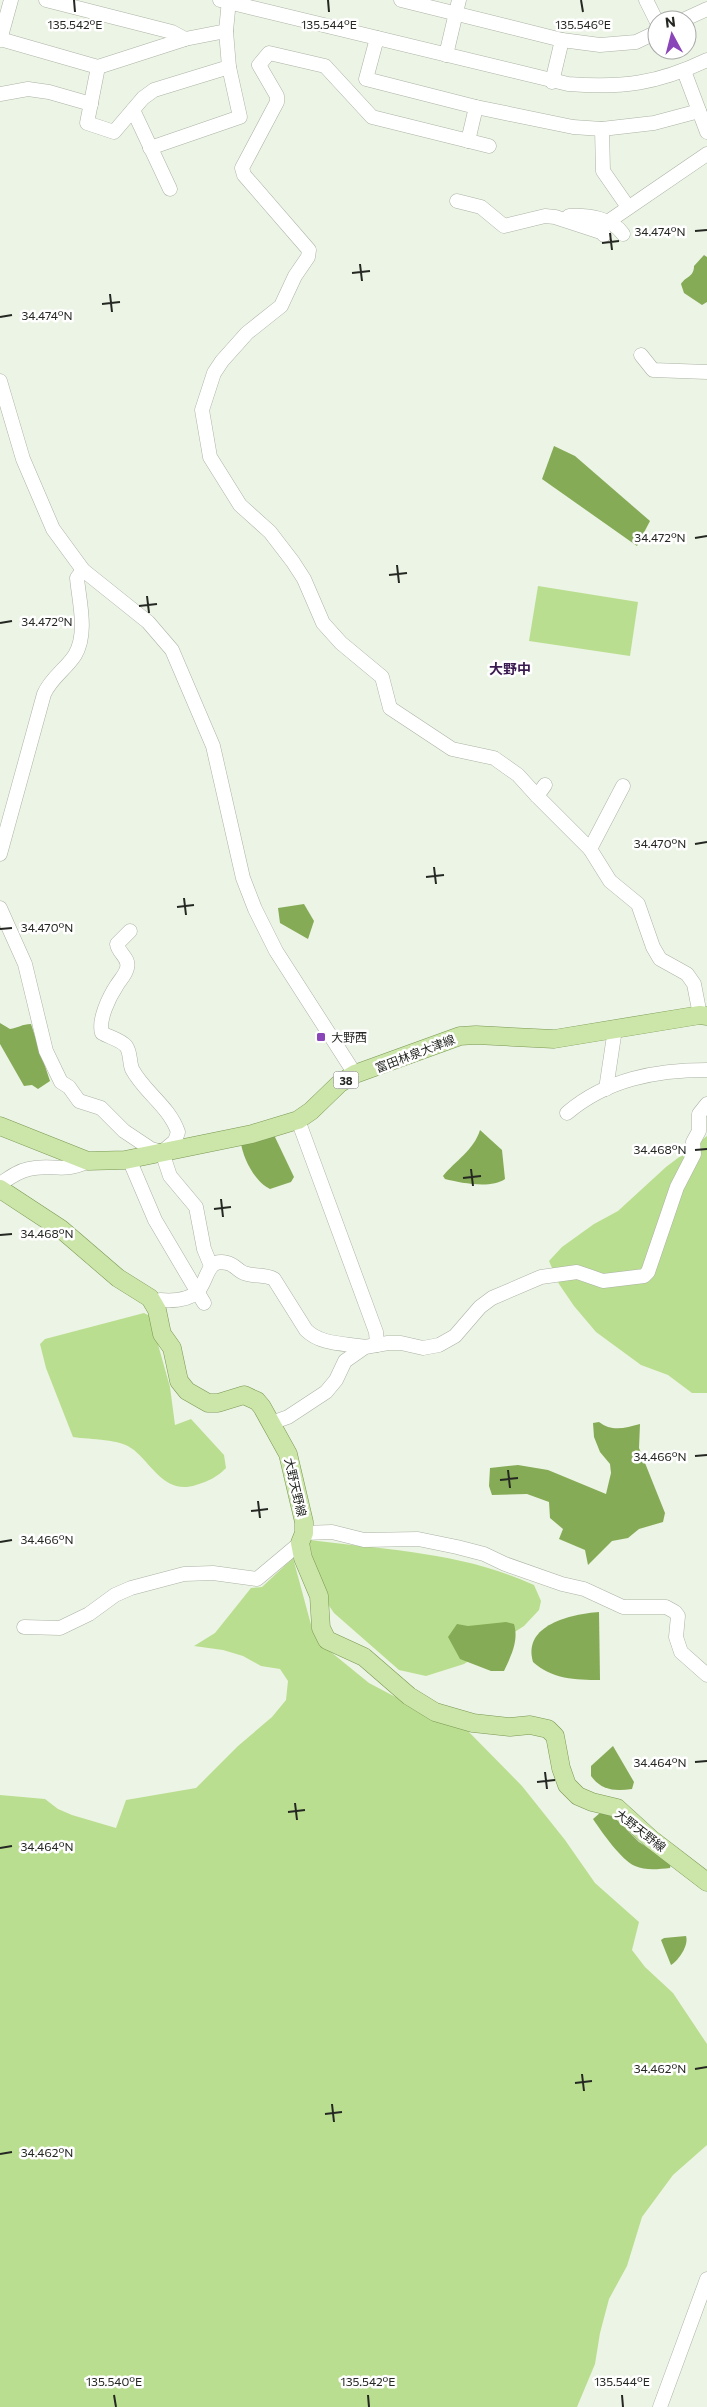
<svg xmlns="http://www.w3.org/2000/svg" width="707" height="2407" viewBox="0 0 707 2407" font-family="Commissioner,'Noto Sans JP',sans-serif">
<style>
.green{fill:#bade8f}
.water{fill:#86ab56}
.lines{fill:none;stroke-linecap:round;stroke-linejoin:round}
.minor-casing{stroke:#abb3a4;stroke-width:15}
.major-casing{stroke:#7a9853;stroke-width:19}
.minor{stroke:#fff;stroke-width:14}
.major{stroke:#cbe6a8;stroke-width:18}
.ticks{fill:none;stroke:#242722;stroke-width:2}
.poi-dot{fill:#8a45b9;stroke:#fff;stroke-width:2}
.labels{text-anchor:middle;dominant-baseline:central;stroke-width:5;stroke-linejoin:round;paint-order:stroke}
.shield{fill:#fff;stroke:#666864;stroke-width:1}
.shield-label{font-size:11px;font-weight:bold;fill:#242722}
.poi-label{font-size:12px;fill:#242722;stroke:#fff;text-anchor:start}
.street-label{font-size:12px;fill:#242722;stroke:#fff}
.neighbourhood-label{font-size:14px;font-weight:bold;fill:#3a1951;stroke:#fff}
.ticks-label{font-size:12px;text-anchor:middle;fill:#242722;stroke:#fff;stroke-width:5;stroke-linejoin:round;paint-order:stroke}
</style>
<rect width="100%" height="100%" fill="#ecf4e5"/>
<!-- green -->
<g class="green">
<polygon points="538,586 638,602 630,656 529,641"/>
<polygon points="707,1136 707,1393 692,1393 668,1375 641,1365 596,1332 574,1306 559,1284 549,1261 562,1247 594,1224 618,1211 666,1167"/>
<path d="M144,1313L150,1316L170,1387L175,1425L191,1419L224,1455L226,1468C217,1477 209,1481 196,1485C166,1495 153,1466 134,1450C119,1438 92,1440 73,1437L46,1368L40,1344L45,1339Z"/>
<path d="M309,1540C387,1550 462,1552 534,1585L541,1601L539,1610L524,1626L464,1664L426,1676L399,1670L334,1613L319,1591Z"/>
<polygon points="293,1558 313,1632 326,1648 369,1683 405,1702 464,1727 522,1786 565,1840 595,1883 639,1922 632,1950 645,1967 673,1993 707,2044 707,2145 673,2175 642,2217 627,2266 609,2299 600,2333 595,2364 577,2407 0,2407 0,1795 45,1799 58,1809 72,1815 116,1828 126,1800 196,1788 238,1746 272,1717 286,1700 288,1681 280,1669 261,1666 243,1656 223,1650 194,1646 215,1633 251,1588 262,1587"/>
</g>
<!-- water -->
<g class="water">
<path d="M704,255L707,257V302L702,305L684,293L681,284C686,276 694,277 694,266Z"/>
<polygon points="554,446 575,456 650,521 637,546 542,479"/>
<polygon points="304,904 314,921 308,939 280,923 278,908"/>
<path d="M0,1023L10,1029C18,1028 22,1024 31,1024L50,1081L38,1089L32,1085L24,1086L0,1044Z"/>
<path d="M480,1130L502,1150L505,1179C491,1189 461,1183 445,1179L443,1176C455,1161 474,1150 480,1130Z"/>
<path d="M274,1135L294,1177L291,1182L270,1189C256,1183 243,1159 241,1143Z"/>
<path d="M599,1422C612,1432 625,1428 640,1424L639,1448L665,1513L663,1522L639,1529L628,1538L612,1541L588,1565L585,1550L559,1539L563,1529L550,1518L549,1502L527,1494L492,1495L489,1486L490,1468L518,1465L548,1470L606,1494L611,1473L610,1464L600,1452L594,1437L593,1423Z"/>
<path d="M599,1612L600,1680C575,1680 552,1679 533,1662C522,1625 571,1614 599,1612Z"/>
<path d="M506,1622L514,1624C519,1641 511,1656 504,1671H491L460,1659L448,1637L457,1624L468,1626Z"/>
<path d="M613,1746L634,1782L632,1789C615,1791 602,1791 591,1776V1766Z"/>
<path d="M601,1812L615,1818L639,1842L671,1863L670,1868C659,1869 646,1871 635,1866C622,1861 601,1831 593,1819Z"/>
<path d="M686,1936C689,1945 679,1960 671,1965L661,1940L664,1938Z"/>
</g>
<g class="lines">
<defs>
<g id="minor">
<polyline points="46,0 172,32 185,39"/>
<path d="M220,0L568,84C622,88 657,84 707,60"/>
<polyline points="401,0 562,40 600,45 636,42 657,32"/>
<polyline points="646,0 657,22"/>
<polyline points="683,20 707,9"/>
<polyline points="377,38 366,79 476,107 573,127 602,129 654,123 699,111"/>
<polyline points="0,39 98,67 185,39 226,31 229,0"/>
<polyline points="0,40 11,0"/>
<polyline points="446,55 459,0"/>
<polyline points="98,67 87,123 114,132 143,98 154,90 229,67"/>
<polyline points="684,71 707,132"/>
<polyline points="552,82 562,40"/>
<polyline points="0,94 28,89 49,92 91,104"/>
<polyline points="133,110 170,189"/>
<polyline points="602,129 603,171 628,207"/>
<polyline points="468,141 476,107"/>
<polyline points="489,146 372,117 325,66 269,53 259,65 277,96 277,102 242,168 244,175 309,250 308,257 295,276 281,306 247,333 222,361 214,373 202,410 210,457 240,505 270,532 293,562 304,579 323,623 341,643 382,677 390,708 452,749 494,758 518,775 537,796 545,785"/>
<polyline points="150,148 240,117 229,67 226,31"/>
<polyline points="457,201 481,207 504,226 545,216 555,217 601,232 604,235"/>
<path d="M569,216C588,215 612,218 623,234"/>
<polyline points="609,221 707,154"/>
<polyline points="641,355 653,370 707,372"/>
<polyline points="0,381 23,459 53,529 83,570 148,622 172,650 213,746 243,878 255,909 276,951 355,1074"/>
<polyline points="623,786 590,849 610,881 638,904 653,947 660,959 687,974 694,984 700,1015"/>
<polyline points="537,796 590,849"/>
<path d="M0,854L44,694C51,678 66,669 75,655C88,633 79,601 77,578L83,570"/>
<polyline points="0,908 25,964 46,1051 61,1082 69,1087 79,1101 101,1108 124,1131 151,1149 162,1152"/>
<path d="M130,931L117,944C118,953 130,958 127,968C126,974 120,980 117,985C109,997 98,1020 102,1033C109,1037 121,1040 126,1046C131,1053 129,1061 132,1069C144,1092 169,1106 178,1132L175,1141L162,1152"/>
<polyline points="606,1089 615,1029"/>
<path d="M567,1113C607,1079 656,1070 707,1070"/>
<polyline points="298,1120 376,1332 377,1345"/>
<polyline points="162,1152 170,1176 196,1207 204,1249 211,1266"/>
<polyline points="129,1159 155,1220 204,1303"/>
<path d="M0,1184C9,1178 18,1171 29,1169C51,1163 63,1174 88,1161"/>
<path d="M160,1300C172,1301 187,1301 197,1292C208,1282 206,1257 227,1263C234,1264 238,1271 244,1273C254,1277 265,1274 274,1279L306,1330C321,1345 344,1343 365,1347"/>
<polyline points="271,1423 288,1417 326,1392 336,1380 345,1361 365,1347 388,1343 401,1343 423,1348 439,1345 455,1336 480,1307 492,1298 541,1277 577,1272 603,1281 644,1276 648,1272 677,1187 694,1154 693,1142 699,1131 699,1114 707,1104"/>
<polyline points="304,1533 332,1532 364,1540 418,1539 457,1547 484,1554 505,1564 562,1584 584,1589 623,1607 666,1607 675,1612 678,1616 676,1637 681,1652 707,1675"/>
<polyline points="24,1627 60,1628 89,1614 115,1595 131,1588 184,1574 213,1573 257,1579 300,1543"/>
<polyline points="660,2407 707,2279"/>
</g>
<g id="major">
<polyline points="0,1126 88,1161 125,1160 252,1134 298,1120 311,1111 340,1083 355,1074 460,1036 476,1035 554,1039 700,1015 707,1016"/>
<polyline points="0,1189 61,1229 118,1278 150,1298 157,1310 162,1334 172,1348 179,1381 187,1391 208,1403 218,1403 244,1395 257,1401 262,1407 288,1454 304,1522 304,1533 300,1543 303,1558 319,1596 321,1628 327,1640 364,1657 409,1696 435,1712 473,1723 510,1727 530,1725 548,1729 555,1736 561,1768 567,1785 578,1796 592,1802 617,1808 651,1839 707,1882"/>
</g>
</defs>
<!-- minor casing -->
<use href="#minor" class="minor-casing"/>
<!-- major casing -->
<use href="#major" class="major-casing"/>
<!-- minor -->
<use href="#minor" class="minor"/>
<!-- major -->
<use href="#major" class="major"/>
</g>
<!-- ticks -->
<path class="ticks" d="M74,0L75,12M328,0L329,12M581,0L583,12M695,231L707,230M610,233L612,250M602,243L619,241M360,264L362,281M352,273L370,271M110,294L112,312M102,304L120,302M0,317L12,315M695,538L707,536M397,565L399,583M389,575L407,573M147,596L149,613M139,606L157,604M0,623L12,621M695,844L707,842M434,867L436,884M426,877L444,875M184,898L186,915M177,907L194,905M0,929L12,928M695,1150L707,1149M471,1169L473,1186M463,1178L481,1176M221,1199L223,1217M214,1209L231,1207M0,1235L12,1234M695,1456L707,1455M508,1470L510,1488M500,1480L518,1478M258,1501L260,1518M251,1511L268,1509M0,1542L12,1540M695,1762L707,1761M545,1772L547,1789M537,1782L555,1780M295,1803L297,1820M288,1812L305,1810M0,1848L12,1846M695,2069L707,2067M582,2074L584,2091M575,2083L592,2081M332,2104L334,2122M325,2114L342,2112M0,2154L12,2152M114,2395L116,2407M368,2395L369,2407M622,2395L623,2407"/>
<!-- markers -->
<rect class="poi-dot" x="316" y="1032" width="10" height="10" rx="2.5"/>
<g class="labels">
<!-- shield labels -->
<rect class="shield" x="333.5" y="1071.5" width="25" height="17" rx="4"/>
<g class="shield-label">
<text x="346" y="1080">38</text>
</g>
<!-- poi labels -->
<g class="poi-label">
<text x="331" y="1037">大野西</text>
</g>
<!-- street labels -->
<g class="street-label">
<text transform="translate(415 1053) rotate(-21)">富田林泉大津線</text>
<text transform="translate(296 1487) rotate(77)">大野天野線</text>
<text transform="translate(641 1830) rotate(38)">大野天野線</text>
</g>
<!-- neighbourhood labels -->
<g class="neighbourhood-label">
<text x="510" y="668">大野中</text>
</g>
</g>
<g class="ticks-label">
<text x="75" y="29">135.542°E</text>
<text x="329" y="29">135.544°E</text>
<text x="583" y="29">135.546°E</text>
<text x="660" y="236">34.474°N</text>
<text x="47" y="320">34.474°N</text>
<text x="660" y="542">34.472°N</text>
<text x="47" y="626">34.472°N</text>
<text x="660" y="848">34.470°N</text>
<text x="47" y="932">34.470°N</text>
<text x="660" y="1154">34.468°N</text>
<text x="47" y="1238">34.468°N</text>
<text x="660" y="1461">34.466°N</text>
<text x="47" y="1544">34.466°N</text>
<text x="660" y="1767">34.464°N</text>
<text x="47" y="1851">34.464°N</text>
<text x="660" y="2073">34.462°N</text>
<text x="47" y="2157">34.462°N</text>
<text x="114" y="2386">135.540°E</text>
<text x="368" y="2386">135.542°E</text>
<text x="622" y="2386">135.544°E</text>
</g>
<!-- north arrow -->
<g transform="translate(672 35) rotate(353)"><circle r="24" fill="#ffffff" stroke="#a7a9a7"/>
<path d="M0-4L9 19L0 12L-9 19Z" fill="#8a45b9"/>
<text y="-8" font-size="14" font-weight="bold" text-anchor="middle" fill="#242722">N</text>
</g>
</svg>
